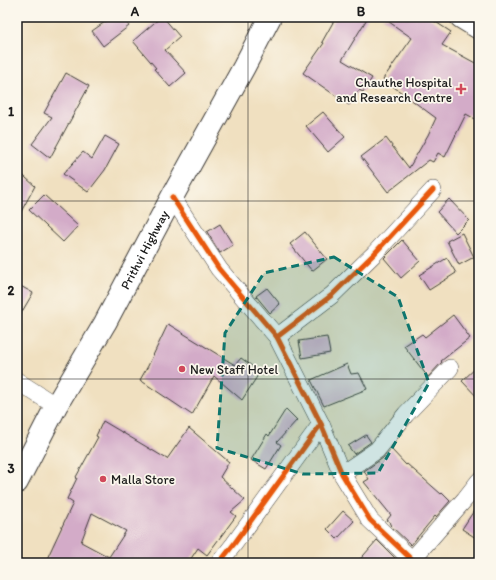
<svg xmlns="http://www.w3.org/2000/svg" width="496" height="580" viewBox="0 0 496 580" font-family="Itim,sans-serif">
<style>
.building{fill:#d3abc8;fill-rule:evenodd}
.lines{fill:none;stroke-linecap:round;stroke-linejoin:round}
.street-casing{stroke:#3c3935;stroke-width:18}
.primary-casing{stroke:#3c3935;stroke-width:24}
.highway-casing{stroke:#3c3935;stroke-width:24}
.street{stroke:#fff;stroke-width:17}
.primary{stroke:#fff;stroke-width:22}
.highway{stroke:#fff;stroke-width:22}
.cycleway-casing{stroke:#fbf7ec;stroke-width:8}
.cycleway{stroke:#e8590c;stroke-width:5}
.marked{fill:#0f766e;fill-opacity:0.2;stroke:#0f766e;stroke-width:3;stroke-dasharray:8 5;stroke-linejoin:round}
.grid{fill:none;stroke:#1c1c1c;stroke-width:1;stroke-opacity:0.55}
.poi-dot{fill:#d1495b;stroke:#fbf7ec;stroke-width:1.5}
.labels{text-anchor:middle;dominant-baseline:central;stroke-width:3.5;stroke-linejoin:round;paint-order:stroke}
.poi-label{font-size:13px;fill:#1c1c1c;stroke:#fbf7ec;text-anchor:start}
.street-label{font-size:13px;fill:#1c1c1c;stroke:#fbf7ec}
.neatline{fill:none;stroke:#1c1c1c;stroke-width:1.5}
.grid-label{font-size:13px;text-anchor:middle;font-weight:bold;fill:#1c1c1c}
</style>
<rect width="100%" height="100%" fill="#fbf7ec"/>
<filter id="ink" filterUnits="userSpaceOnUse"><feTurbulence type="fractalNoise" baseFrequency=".025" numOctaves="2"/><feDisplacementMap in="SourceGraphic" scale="8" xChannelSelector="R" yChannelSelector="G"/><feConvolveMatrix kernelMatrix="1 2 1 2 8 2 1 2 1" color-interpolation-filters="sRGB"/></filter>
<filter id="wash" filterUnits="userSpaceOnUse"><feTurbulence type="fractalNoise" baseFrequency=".012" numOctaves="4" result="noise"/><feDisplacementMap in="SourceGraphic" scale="16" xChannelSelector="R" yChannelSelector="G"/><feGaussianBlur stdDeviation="0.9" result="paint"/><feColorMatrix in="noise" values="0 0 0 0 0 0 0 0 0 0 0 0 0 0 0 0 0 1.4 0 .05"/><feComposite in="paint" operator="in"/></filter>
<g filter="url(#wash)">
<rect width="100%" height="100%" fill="#f0e0c0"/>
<g id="blocks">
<!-- building -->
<g class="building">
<polygon points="112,17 123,17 129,26 103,46 92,31"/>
<polygon points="161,17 163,17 180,37 165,50 186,73 170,87 154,69 156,68 133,41"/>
<polygon points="336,17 368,17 342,60 372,78 363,92 359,90 349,105 303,73 324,43 322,42"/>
<polygon points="382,17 428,17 451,32 442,45 479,65 479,121 466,114 445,157 438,153 433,162 429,160 388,192 361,157 386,138 409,168 428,135 436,118 383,79 412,38"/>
<polygon points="66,73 89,86 50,158 32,144 52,117 44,113"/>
<polygon points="323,112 345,137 328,152 306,126"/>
<polygon points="105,136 119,144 105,170 88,192 63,174 83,152 92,159"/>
<polygon points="17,170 35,186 17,219"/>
<polygon points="44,195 78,226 63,242 29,210"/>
<polygon points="449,199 469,220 456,233 437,212"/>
<polygon points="220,224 233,245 220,253 207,232"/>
<polygon points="305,232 327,259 312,271 290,244"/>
<polygon points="462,233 474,257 459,265 447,241"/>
<polygon points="402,240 420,261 401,278 384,258"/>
<polygon points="447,258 456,273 429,290 419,275"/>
<polygon points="17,284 33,293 17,320"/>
<polygon points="267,288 280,304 270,313 256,296"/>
<polygon points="453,315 470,338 441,361 442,362 428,377 404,346 422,334 425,337"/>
<polygon points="168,324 235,365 241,358 260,372 242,400 214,376 192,415 140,380 148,366"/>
<polygon points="327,337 330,353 302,358 299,341"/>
<polygon points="347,364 351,374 359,373 367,389 324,406 311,380"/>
<polygon points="479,365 479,399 462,381"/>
<polygon points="286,409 297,420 277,442 281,445 266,469 251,460 267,434 269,436"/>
<path d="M103,421L167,459L189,428L229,462L220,477L245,500L231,512L236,516L207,555L198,548L188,563H45L73,503L67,499L77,478L76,477L98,437L96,436ZM92,513L126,531L109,557L81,542Z"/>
<polygon points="366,435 371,442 354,454 348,446"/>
<polygon points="391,449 406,465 407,464 441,494 442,493 450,501 436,517 435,516 411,545 390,525 391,523 387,520 391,515 364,482 369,479 364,471 383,458"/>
<polygon points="479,503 479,540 462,529"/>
<polygon points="343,511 354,521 337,539 327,529"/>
<polygon points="377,540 399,562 399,563 357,563"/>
</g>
</g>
</g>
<g filter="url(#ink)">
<use href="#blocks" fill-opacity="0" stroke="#3c3935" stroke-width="1"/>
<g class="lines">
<defs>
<g id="street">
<polyline points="172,197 219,269 277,337 321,424 342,474 370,520 412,560 417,563"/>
<polyline points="277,337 332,295 374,254 433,190"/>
<polyline points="17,381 56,406"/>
<polyline points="342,474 377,450 406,414 450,368"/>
<polyline points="219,563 234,544 321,424"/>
<polyline points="409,563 465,499 479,481"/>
</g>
<polyline id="primary" points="461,17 479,28"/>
<g id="highway">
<path id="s1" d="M17,482L56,406L105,323L172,197L244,67L270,17"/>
</g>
</defs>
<!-- street casing -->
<use href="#street" class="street-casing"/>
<!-- primary casing -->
<use href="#primary" class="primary-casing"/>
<!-- highway casing -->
<use href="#highway" class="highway-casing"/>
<!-- street -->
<use href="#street" class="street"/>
<!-- primary -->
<use href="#primary" class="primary"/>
<!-- highway -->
<use href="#highway" class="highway"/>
<defs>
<g id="cycleway">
<polyline points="172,197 219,269 277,337 321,424 342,474 370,520 412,560 417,563"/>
<polyline points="277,337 332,295 374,254 433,190"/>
<polyline points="219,563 234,544 321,424"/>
</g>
</defs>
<!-- cycleway casing -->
<use href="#cycleway" class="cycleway-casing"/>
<!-- cycleway -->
<use href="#cycleway" class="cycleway"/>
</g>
</g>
<!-- marked area -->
<path class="marked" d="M334,257L398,297L429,383L378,473L303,474L217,448L225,333L264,273Z"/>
<!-- grid -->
<path class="grid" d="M248,17V563M17,201H479M17,379H479"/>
<!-- markers -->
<g class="poi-dot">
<path d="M459 83h4v4h4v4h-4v4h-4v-4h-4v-4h4z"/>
<circle cx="182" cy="369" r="4"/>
<circle cx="103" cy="479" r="4"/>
</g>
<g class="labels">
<!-- poi labels -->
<g class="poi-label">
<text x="452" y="82" text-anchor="end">Chauthe Hospital<tspan x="452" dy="15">and Research Centre</tspan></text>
<text x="190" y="369">New Staff Hotel</text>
<text x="111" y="479">Malla Store</text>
</g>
<!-- street labels -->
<g class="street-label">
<text stroke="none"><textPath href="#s1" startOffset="265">Prithvi Highway</textPath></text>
</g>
</g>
<!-- margin -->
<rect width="496" height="580" fill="none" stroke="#fbf7ec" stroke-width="44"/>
<rect x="22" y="22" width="452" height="536" class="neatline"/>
<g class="grid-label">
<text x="135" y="16">A</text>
<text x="361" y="16">B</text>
<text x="11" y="116">1</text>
<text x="11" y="295">2</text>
<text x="11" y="473">3</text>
</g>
</svg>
